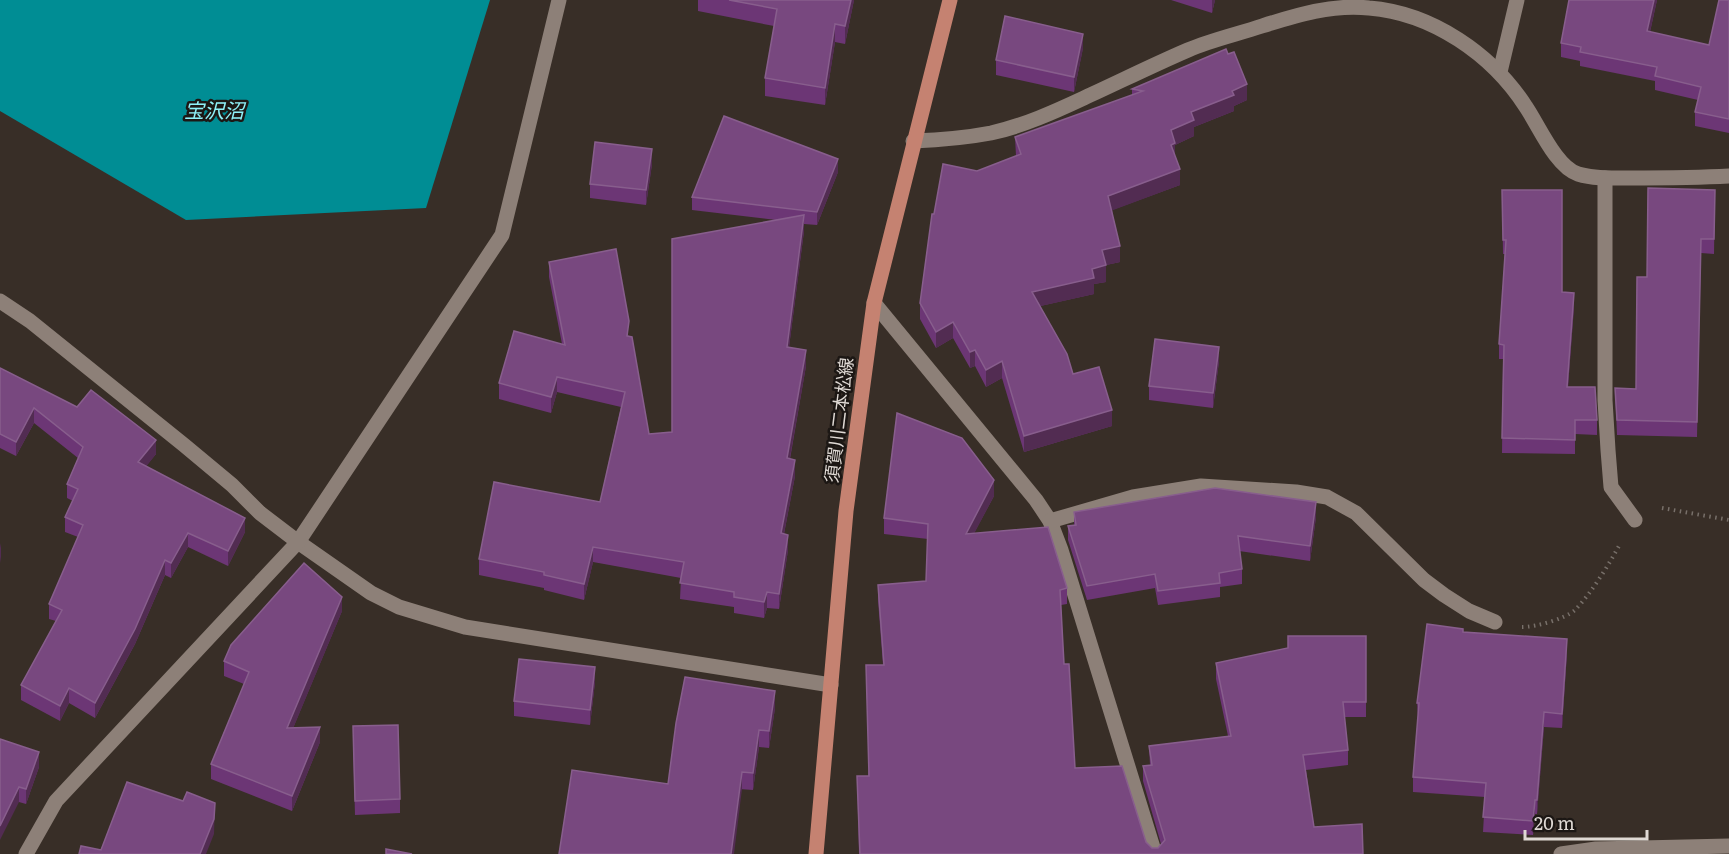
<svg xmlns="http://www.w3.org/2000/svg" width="1729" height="854" viewBox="0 0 1729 854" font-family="Literata,'Noto Sans JP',serif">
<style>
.water{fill:#008d94}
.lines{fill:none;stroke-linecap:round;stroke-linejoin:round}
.path{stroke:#78706a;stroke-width:4;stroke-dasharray:1.5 4.5;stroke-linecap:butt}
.minor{stroke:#8d8078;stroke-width:15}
.major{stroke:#c58271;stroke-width:15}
.wall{fill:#6c3675}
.shaded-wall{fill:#522c52}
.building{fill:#78487f;stroke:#885e8d;stroke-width:1.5}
.labels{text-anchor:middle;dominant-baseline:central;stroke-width:5;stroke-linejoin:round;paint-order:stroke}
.street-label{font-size:18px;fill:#dfd9d4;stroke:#1c1714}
.water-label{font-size:20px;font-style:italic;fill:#8ff1f8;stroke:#1c1714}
</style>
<rect width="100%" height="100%" fill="#382e27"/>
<!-- water -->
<polygon class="water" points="0,0 490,0 426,208 186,220 0,111"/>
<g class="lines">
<!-- path -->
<g class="path">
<polyline points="1662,508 1729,520"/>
<path d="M1522,627C1536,627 1565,619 1575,610C1590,595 1610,563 1620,544"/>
</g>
<!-- minor -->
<g class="minor">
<polyline points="1500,72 1517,0"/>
<path d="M913,141C939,140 965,138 991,133C1023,126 1054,112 1084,98C1119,82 1153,65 1188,50C1211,40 1238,34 1262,26C1297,15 1332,4 1369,8C1432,13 1492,54 1526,107C1539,126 1556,167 1578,174C1594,179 1613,178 1628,178C1662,178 1695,178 1729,176"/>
<polyline points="1605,178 1605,400 1608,450 1611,487 1635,520"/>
<polyline points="0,301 30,321 184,445 232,485 260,513 298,542 371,593 399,607 465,627 831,685"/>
<polyline points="874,303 1036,500 1050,521 1061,550 1155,854"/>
<polyline points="1050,521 1133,497 1201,486 1296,492 1327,497 1356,513 1424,580 1444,595 1469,611 1495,622"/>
<polyline points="26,854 56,801 298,542 502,235 559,0"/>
<polyline points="1561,854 1596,849 1729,846"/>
</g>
<!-- major -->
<polyline class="major" points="816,854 846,511 874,303 950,0"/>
</g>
<!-- wall -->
<g class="wall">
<polygon points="698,0 854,0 845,44 835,42 825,105 765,96 765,78 774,26 698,11"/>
<polygon points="1171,0 1215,0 1212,13"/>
<polygon points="1569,0 1657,0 1650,32 1709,45 1729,0 1729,133 1695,126 1695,112 1698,100 1655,90 1655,81 1580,66 1580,61 1561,57 1561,43"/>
<polygon points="1083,48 1074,92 996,75 996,60"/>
<polygon points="1132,89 1247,100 1234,106 1234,111 1194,127 1194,136 1175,145 1175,156 1180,185 1112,210 1120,262 1106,265 1106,282 1094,284 1094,294 1040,306 1073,374 1112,426 1024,452 1002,378 986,387 975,366 970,368 953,338 936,348 920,319 920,303 934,214 1016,156 1015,137 1132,96"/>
<polygon points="652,164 646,205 590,198 590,184"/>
<polygon points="838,172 817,225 804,224 804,231 789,347 806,366 790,459 795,476 784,534 788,550 779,609 767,608 764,618 734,613 734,607 680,599 681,578 593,562 584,600 544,590 544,588 479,575 479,559 600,502 621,407 557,392 551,413 499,399 499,383 562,344 549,277 549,262 629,336 649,434 672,432 776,220 692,210 692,197"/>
<polygon points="1502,190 1562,292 1574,307 1568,387 1597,420 1597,435 1575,434 1575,454 1502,453 1503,359 1499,359 1499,344 1505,254 1503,254"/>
<polygon points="1715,190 1714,254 1701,253 1697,437 1617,435 1615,388 1636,389 1647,277"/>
<polygon points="1219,361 1213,408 1149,400 1149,386"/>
<polygon points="0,368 156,454 146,466 245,532 228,566 188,547 171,578 165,575 135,644 95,718 69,703 60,721 21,700 21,685 56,621 49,619 49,604 78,537 65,532 65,517 73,501 67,498 67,484 78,458 34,423 16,456 0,448"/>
<polygon points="994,496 974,533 1067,588 1067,604 1061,605 1064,664 1075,768 1152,848 1158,848 1161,844 1143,781 1143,766 1150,765 1149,746 1228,736 1216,679 1216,663 1366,636 1366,717 1344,717 1348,750 1348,765 1306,770 1314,827 1363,854 859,854 857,776 868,776 883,665 878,600 878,585 926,581 928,539 884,534 884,518"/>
<polygon points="1074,512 1316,517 1310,561 1239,551 1242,569 1242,584 1220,587 1220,597 1158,605 1155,588 1087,600 1068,540 1068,526 1074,525"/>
<polygon points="342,611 293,728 320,742 292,811 211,779 211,764 244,684 224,676 224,661"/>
<polygon points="1463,632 1567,653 1562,728 1544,727 1537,814 1535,814 1533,835 1483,832 1485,797 1413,792 1413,777 1418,717 1417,703"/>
<polygon points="595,682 590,725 514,716 514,701"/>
<polygon points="775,708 769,748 759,747 753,790 668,784"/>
<polygon points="0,739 39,767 26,804 19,802"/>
<polygon points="353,741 400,799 400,813 355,815"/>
</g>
<!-- shaded-wall -->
<g class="shaded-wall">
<polygon points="851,0 854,0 845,44 845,26"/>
<polygon points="1212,0 1215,0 1212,13"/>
<polygon points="1654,0 1657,0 1647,45 1647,31"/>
<polygon points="835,24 835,42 825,105 825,88"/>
<polygon points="1083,34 1083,48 1074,92 1074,77"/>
<polygon points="1247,84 1247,100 1234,106 1234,111 1194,127 1194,136 1175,145 1175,160 1171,161 1171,130 1191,112 1232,91"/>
<polygon points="652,149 652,164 646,205 646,190"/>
<polygon points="838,159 838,172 817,225 817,212"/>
<polygon points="1180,169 1180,185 1108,212 1108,196"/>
<polygon points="804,215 804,231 787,363 787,347"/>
<polygon points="1120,246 1120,262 1102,266 1102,250"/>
<polygon points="1106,265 1106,282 1094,284 1094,294 1032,308 1032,292 1092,269"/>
<polygon points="1574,293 1574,307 1567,401 1567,387"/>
<polygon points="953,322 953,338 936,348 936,332"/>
<polygon points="1219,347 1219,361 1213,408 1213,393"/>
<polygon points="806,350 806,366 787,474 787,458"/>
<polygon points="975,350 975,366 970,368 970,352"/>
<polygon points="1002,361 1002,378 986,387 986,370"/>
<polygon points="557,377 557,392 551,413 551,397"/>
<polygon points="34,408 34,423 16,456 16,442"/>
<polygon points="1112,410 1112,426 1024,452 1024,436"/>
<polygon points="156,440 156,454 138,477 138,462"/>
<polygon points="795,460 795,476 781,549 781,533"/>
<polygon points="994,480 994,496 966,549 966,534"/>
<polygon points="1316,502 1316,517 1310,561 1310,546"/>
<polygon points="245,518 245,532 228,566 228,551"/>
<polygon points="188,533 188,547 171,578 171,563"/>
<polygon points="788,535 788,550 779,609 779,594"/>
<polygon points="1,543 1,557 0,563 0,548"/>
<polygon points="593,547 593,562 584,600 584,584"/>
<polygon points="165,560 165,575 135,644 95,718 95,703"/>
<polygon points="767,592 767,608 764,618 764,602"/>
<polygon points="342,597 342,611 287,743 287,728"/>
<polygon points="1567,639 1567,653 1562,728 1562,714"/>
<polygon points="595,667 595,682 590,725 590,710"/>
<polygon points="69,688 69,703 60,721 60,706"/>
<polygon points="775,691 775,708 769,748 769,731"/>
<polygon points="1544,712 1544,727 1537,814 1537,800"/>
<polygon points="320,727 320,742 292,811 292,796"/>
<polygon points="759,730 759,747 753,790 753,773"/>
<polygon points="39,752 39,767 26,804 26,789"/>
<polygon points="742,772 742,789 734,854 731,854"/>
<polygon points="19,787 19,802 0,840 0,826"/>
<polygon points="1535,800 1535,814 1533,835 1533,821"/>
<polygon points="215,803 214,834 206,854 200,854"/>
</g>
<!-- building -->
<g class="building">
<polygon points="729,0 851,0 845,26 835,24 825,88 765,78 777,9"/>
<polygon points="1569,0 1654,0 1647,31 1709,45 1719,0 1729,0 1729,119 1695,112 1701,87 1655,76 1657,67 1580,52 1581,47 1561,43"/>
<polygon points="1005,16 1083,34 1074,77 996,60"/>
<polygon points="1226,49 1228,54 1234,52 1247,84 1232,91 1234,95 1191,112 1194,120 1171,130 1175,143 1171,145 1180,169 1108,196 1120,246 1102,250 1106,265 1092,269 1094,278 1032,292 1067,354 1073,374 1099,367 1112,410 1024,436 1002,361 986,370 975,350 970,352 953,322 936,332 920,303 932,214 934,214 943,164 977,171 1021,154 1015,137 1143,91 1132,89"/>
<polygon points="724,116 838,159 817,212 692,197"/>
<polygon points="595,142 652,149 646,190 590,184"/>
<polygon points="1648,188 1715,190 1714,239 1701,239 1697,422 1617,420 1615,388 1636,389 1637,277 1647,277"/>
<polygon points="1502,190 1562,190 1562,292 1574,293 1567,387 1595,387 1597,420 1575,420 1575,440 1502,438 1504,345 1499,344 1506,240 1503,240"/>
<polygon points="804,215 787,347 806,350 787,458 795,460 781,533 788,535 779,594 767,592 764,602 734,597 734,592 680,583 684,562 593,547 584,584 544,575 544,572 479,559 494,482 600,502 625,392 557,377 551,397 499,383 514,331 565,345 549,262 616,249 629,321 627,336 632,337 649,434 672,432 672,239"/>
<polygon points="1155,339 1219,347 1213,393 1149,386"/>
<polygon points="0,368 77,407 91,390 156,440 138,462 245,518 228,551 188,533 171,563 165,560 135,629 95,703 69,688 60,706 21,685 62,610 49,604 83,525 65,517 78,489 67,484 83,447 34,408 16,442 0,434"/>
<polygon points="897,413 962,438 994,480 966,534 1048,527 1067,588 1060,590 1064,664 1069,664 1075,768 1122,766 1146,842 1152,848 1158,848 1165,840 1143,766 1152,765 1149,746 1231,736 1216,663 1288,648 1288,636 1366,636 1366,702 1343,702 1348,750 1303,755 1314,827 1362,824 1363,854 860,854 857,776 869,776 866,665 884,665 878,585 926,581 928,524 884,518"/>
<polygon points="1215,488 1316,502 1310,546 1238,536 1242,569 1219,573 1220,583 1158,591 1155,574 1087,586 1068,526 1076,525 1074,512"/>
<polygon points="304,563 342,597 287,728 320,727 292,796 211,764 249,672 224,661 231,645"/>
<polygon points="1427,624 1463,629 1463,632 1567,639 1562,714 1544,712 1537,800 1535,800 1533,821 1483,817 1486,783 1413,777 1419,703 1417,703"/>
<polygon points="519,659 595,667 590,710 514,701"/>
<polygon points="685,677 775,691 769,731 759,730 753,773 742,772 731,854 559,854 572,770 668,784 676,723"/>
<polygon points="398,725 400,799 355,801 353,726"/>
<polygon points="0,739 39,752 26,789 19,787 0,826"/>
<polygon points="127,782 183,801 187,792 215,803 214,819 200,854 79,854 81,846 101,850"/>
<polygon points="386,849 412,854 386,854"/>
</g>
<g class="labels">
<!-- street labels -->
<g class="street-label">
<text transform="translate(838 420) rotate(-83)">須賀川二本松線</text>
</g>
<!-- water labels -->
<g class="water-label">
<text x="214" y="109">宝沢沼</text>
</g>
</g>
<!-- scale -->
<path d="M1525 830v9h122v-9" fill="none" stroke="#dfd9d4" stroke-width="3"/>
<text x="1534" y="830" font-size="18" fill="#dfd9d4" stroke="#1c1714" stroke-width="4.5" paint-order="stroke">20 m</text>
</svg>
